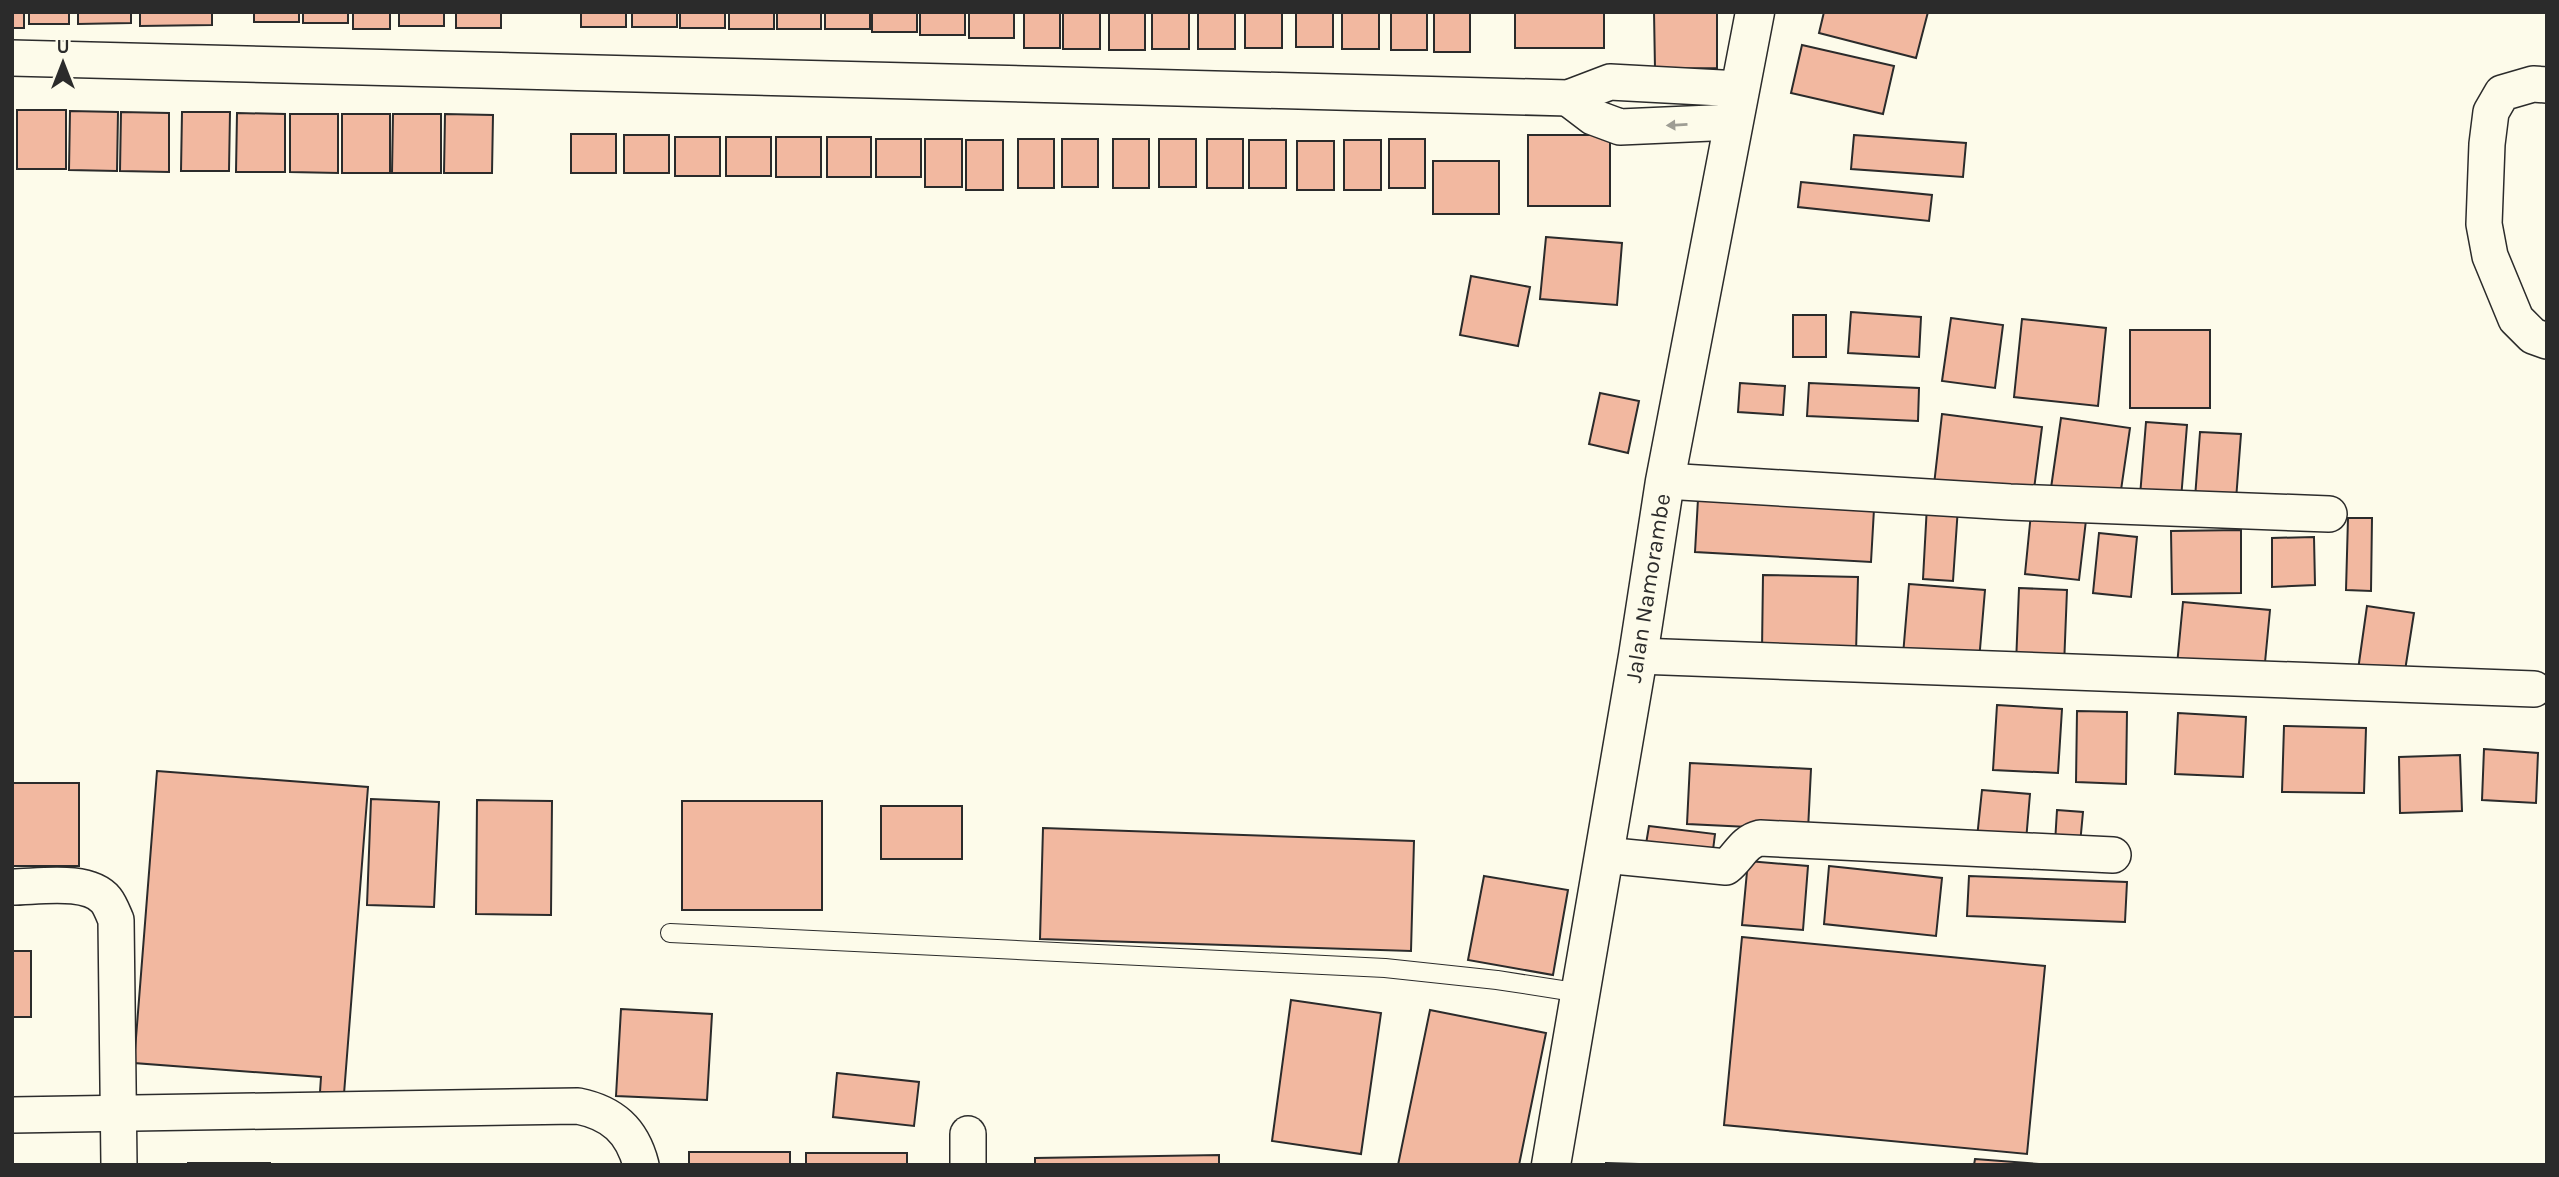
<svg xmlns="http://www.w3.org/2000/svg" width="2559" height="1177" viewBox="0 0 2559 1177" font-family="Karla,sans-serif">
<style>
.building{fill:#f2b8a0;stroke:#2b2b2b;stroke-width:2}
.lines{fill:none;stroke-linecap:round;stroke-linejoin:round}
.service-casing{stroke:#2b2b2b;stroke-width:20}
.minor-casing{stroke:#2b2b2b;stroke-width:38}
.secondary-casing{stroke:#2b2b2b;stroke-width:41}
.service{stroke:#fdfbea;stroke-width:18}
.minor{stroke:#fdfbea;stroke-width:35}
.secondary{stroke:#fdfbea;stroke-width:38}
.oneway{fill:#9e9d94}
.labels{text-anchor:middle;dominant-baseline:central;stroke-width:5;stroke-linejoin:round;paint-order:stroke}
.street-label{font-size:23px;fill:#2b2b2b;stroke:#fdfbea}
</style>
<rect width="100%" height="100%" fill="#fdfbea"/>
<!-- building -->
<g class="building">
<rect x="12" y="12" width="12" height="16"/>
<rect x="29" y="12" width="40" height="12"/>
<polygon points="78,12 131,12 131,23 78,24"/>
<polygon points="140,12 212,12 212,25 140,26"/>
<rect x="254" y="12" width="45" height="10"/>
<rect x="303" y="12" width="45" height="11"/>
<rect x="353" y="12" width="37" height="17"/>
<rect x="399" y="12" width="45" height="14"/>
<rect x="456" y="12" width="45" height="16"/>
<rect x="581" y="12" width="45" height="15"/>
<rect x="632" y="12" width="45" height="15"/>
<rect x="680" y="12" width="45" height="16"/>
<rect x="729" y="12" width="45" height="17"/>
<rect x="777" y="12" width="44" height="17"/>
<rect x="825" y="12" width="45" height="17"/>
<rect x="872" y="12" width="45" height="20"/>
<rect x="920" y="12" width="45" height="23"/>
<rect x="969" y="12" width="45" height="26"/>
<rect x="1024" y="12" width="36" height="36"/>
<rect x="1063" y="12" width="37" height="37"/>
<rect x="1109" y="12" width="36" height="38"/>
<rect x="1152" y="12" width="37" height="37"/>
<rect x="1198" y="12" width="37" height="37"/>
<rect x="1245" y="12" width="37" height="36"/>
<rect x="1296" y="12" width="37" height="35"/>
<rect x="1342" y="12" width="37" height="37"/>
<rect x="1391" y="12" width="36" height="38"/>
<rect x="1434" y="12" width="36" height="40"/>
<rect x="1515" y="12" width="89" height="36"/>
<polygon points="1654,12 1717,12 1717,68 1655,69"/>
<polygon points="1824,12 1928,12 1916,58 1819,33"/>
<polygon points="1802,45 1894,66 1883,114 1791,93"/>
<rect x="17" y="110" width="49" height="59"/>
<polygon points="70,111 118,112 117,171 69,170"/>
<polygon points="121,112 169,113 169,172 120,171"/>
<polygon points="182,112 230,112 229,171 181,171"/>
<polygon points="237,113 285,114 285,172 236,172"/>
<polygon points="290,114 338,114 338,173 290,172"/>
<rect x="342" y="114" width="48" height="59"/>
<polygon points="393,114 441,114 441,173 392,173"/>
<polygon points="445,114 493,115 492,173 444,173"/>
<rect x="571" y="134" width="45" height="39"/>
<rect x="624" y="135" width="45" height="38"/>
<rect x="1528" y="135" width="82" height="71"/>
<polygon points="1854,135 1966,143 1963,177 1851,169"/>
<rect x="675" y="137" width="45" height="39"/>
<rect x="726" y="137" width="45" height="39"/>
<rect x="776" y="137" width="45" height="40"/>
<rect x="827" y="137" width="44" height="40"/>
<rect x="876" y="139" width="45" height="38"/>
<rect x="925" y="139" width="37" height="48"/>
<rect x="1018" y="139" width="36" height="49"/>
<rect x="1062" y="139" width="36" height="48"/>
<rect x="1113" y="139" width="36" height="49"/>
<rect x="1159" y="139" width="37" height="48"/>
<rect x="1207" y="139" width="36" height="49"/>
<rect x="1389" y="139" width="36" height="49"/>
<rect x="966" y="140" width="37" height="50"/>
<rect x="1249" y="140" width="37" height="48"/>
<rect x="1344" y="140" width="37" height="50"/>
<rect x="1297" y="141" width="37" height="49"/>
<rect x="1433" y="161" width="66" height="53"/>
<polygon points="1801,182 1932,195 1929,221 1798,207"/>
<polygon points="1546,237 1622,243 1617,305 1540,299"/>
<polygon points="1471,276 1530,287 1518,346 1460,335"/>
<polygon points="1851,312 1921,317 1919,357 1848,353"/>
<rect x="1793" y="315" width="33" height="42"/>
<polygon points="1951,318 2003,325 1995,388 1942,381"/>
<polygon points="2022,319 2106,328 2098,406 2014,397"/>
<rect x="2130" y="330" width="80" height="78"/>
<polygon points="1740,383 1785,386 1783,415 1738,412"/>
<polygon points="1809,383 1919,388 1918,421 1807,416"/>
<polygon points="1600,393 1639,401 1628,453 1589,444"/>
<polygon points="1942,414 2042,427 2033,497 1934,485"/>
<polygon points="2061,418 2130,428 2119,504 2050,495"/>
<polygon points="2146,422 2187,425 2181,499 2140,496"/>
<polygon points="2200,432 2241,434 2236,500 2195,498"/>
<polygon points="1698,499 1874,509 1871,562 1695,552"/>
<polygon points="1927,505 1958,507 1953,581 1923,579"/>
<polygon points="2031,513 2086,520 2079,580 2025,574"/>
<polygon points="2348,518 2372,518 2371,591 2346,590"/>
<polygon points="2241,530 2241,593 2172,594 2171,531"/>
<polygon points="2099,533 2137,537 2131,597 2093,593"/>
<polygon points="2314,537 2315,585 2272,587 2272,538"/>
<polygon points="1763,575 1858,577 1856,653 1762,650"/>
<polygon points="1909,584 1985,590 1979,661 1903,655"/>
<polygon points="2019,588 2067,590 2064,666 2016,664"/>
<polygon points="2183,602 2270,610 2264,673 2177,665"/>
<polygon points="2367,606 2414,613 2404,677 2358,670"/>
<polygon points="1997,705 2062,709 2058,773 1993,770"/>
<polygon points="2077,711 2127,712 2126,784 2076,782"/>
<polygon points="2178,713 2246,717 2243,777 2175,774"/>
<polygon points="2284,726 2366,728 2364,793 2282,792"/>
<polygon points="2484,749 2538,753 2536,803 2482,800"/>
<polygon points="2460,755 2462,811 2400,813 2399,757"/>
<polygon points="1690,763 1811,769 1808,830 1687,824"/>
<polygon points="157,771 368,787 344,1094 320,1092 321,1077 134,1063"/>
<rect x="12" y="783" width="67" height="83"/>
<polygon points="1982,790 2030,794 2026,841 1977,838"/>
<polygon points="371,799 439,802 434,907 367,905"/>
<polygon points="477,800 552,801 551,915 476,914"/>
<rect x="682" y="801" width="140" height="109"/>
<rect x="881" y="806" width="81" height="53"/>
<polygon points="2057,810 2083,812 2080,844 2055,843"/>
<polygon points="1649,826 1715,834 1712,858 1645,850"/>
<polygon points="1043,828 1414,841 1411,951 1040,939"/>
<polygon points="1748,861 1808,866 1803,930 1742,925"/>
<polygon points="1829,866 1942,878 1936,936 1824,924"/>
<polygon points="1484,876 1568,890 1553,975 1468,960"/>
<polygon points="1969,876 2127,882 2125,922 1967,916"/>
<polygon points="1742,937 2045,966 2027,1154 1724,1125"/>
<rect x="12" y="951" width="19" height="66"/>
<polygon points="1291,1000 1381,1013 1361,1154 1272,1141"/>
<polygon points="621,1009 712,1014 707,1100 616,1096"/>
<polygon points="1430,1010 1546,1033 1519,1165 1398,1165"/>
<polygon points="837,1073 919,1082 914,1126 833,1117"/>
<rect x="689" y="1152" width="101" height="13"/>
<rect x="806" y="1153" width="101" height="12"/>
<polygon points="1219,1155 1219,1165 1035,1165 1035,1158"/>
<polygon points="1975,1159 2053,1165 1974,1165"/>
<rect x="188" y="1163" width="82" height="2"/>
<polygon points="1606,1163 1672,1165 1606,1165"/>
</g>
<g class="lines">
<defs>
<polyline id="service" points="670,933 1385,968 1497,980 1581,993"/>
<g id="minor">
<polyline points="12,58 1568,98 1610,82 1740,89"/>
<polyline points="2547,85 2533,84 2502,93 2491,112 2487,144 2484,224 2490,256 2516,319 2533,336 2547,341"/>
<polyline points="1568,98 1593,117 1620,127 1734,122"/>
<polyline points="1665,481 2010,502 2329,514"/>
<polyline points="1638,656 2534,689"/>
<path d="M1604,855L1726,867C1739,857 1743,842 1760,838L2113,855"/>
<path d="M12,887C38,887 88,878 106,900C110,905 113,913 116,920L119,1165"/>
<path d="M12,1115L578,1106C612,1113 632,1130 641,1165"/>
<polyline points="968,1165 968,1134"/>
</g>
<polyline id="secondary" points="1551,1165 1638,656 1665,481 1755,12"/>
</defs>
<!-- service casing -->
<use href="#service" class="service-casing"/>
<!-- minor casing -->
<use href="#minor" class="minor-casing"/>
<!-- secondary casing -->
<use href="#secondary" class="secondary-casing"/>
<!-- service -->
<use href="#service" class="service"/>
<!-- minor -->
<use href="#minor" class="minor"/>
<!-- secondary -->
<use href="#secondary" class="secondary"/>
</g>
<!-- one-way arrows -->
<defs><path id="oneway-solid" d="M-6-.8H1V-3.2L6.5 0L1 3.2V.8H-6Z" transform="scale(1.75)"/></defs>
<use class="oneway" href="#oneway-solid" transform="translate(1677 125) rotate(177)"/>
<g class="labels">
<!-- street labels -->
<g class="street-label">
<text transform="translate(1648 588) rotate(-81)">Jalan Namorambe</text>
</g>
</g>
<!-- border -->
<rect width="2559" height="1177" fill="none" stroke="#2b2b2b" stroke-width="28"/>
<!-- north arrow -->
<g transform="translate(63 63)" stroke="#fdfbea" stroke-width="5" paint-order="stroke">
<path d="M0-5L12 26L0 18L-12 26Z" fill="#2b2b2b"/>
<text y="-10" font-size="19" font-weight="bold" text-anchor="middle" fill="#2b2b2b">U</text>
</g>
</svg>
